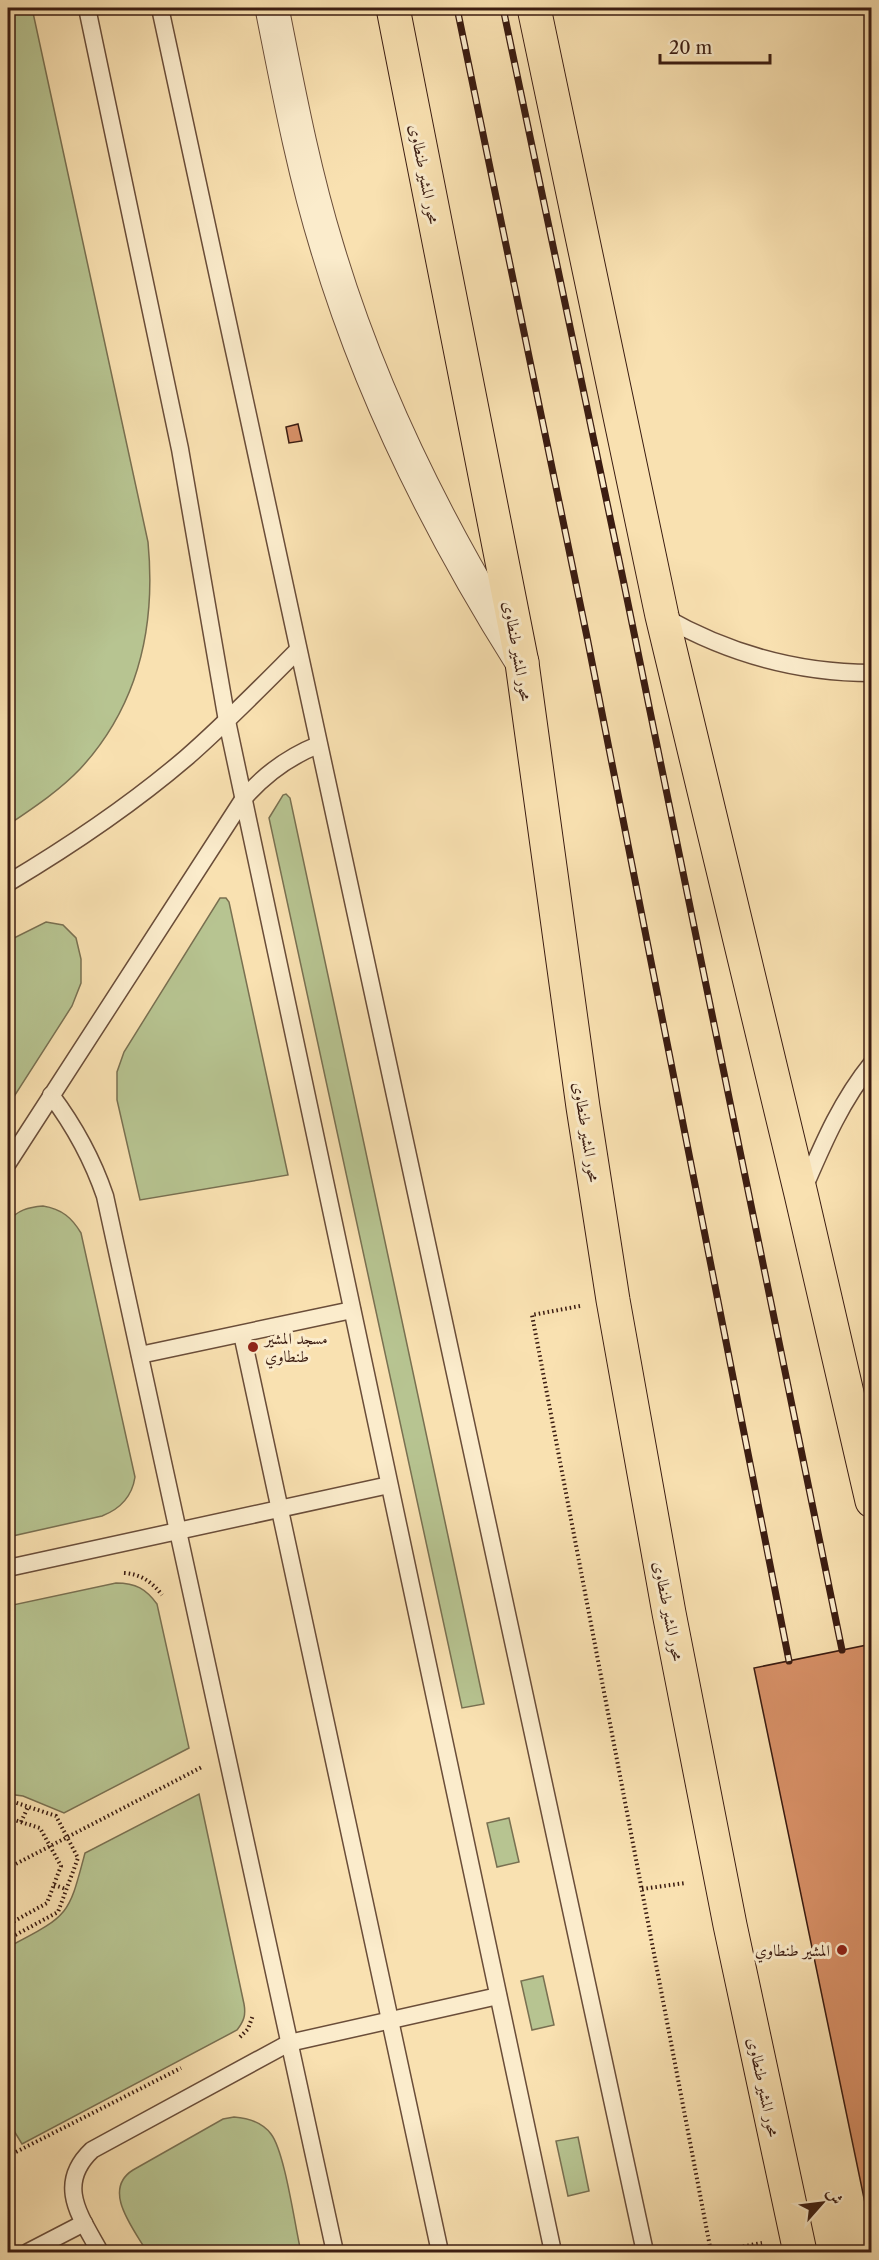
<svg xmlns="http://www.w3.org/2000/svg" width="879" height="2260" viewBox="0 0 879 2260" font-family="'Libre Caslon Text',Amiri,serif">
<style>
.garden{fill:#b7c491;stroke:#797051;stroke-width:1.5}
.building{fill:#d79067;stroke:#3b1c11;stroke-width:1.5}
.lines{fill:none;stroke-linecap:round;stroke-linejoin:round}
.service-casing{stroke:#6a4d39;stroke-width:19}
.tertiary-casing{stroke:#6a4d39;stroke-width:35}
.trunk-casing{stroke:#3b1c11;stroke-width:35}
.path{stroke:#3b1c11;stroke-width:4;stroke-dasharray:1.5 3;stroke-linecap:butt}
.service{stroke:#fbeccc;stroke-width:16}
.tertiary{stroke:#fbeccc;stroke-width:33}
.trunk{stroke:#f9e1b1;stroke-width:33}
.rail-casing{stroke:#3b1c11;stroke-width:7}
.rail{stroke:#fbeccc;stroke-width:4.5;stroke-dasharray:14;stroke-linecap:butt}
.poi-dot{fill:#8f2418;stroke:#fbeccc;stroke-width:2}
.labels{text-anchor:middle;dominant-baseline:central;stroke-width:6;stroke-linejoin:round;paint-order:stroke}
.street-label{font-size:16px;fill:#3b1c11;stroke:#fbeccc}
.poi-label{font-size:16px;fill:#3b1c11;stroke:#fbeccc;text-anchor:start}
</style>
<rect width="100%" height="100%" fill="#f9e1b1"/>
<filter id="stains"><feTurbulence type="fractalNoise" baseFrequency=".00333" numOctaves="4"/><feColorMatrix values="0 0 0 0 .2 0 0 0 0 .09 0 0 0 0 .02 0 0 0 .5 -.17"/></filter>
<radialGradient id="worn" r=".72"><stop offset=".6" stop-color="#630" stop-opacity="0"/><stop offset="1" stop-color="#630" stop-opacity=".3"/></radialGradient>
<!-- garden -->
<g class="garden">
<path d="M8,8H32L148,542C156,626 139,705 80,769C59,791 33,808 8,825Z"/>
<polygon points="286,794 290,798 484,1704 462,1708 269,818 283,795"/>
<polygon points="220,898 226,898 229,902 288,1175 140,1200 117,1100 117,1072 124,1052"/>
<polygon points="46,922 63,925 76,938 81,959 81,983 72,1006 8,1106 8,941"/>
<path d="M43,1206C62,1209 72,1218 81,1233L135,1477C132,1497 120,1509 102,1516L8,1537V1222C17,1210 29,1207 43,1206Z"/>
<path d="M116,1583C136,1583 146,1589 157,1604L189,1748L64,1813L23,1796L8,1794V1606Z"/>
<path d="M199,1794L244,2004C246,2015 244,2021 237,2030L22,2144L8,2121V1964L14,1944C70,1915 69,1913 85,1853Z"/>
<polygon points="509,1818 519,1862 497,1867 487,1823"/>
<polygon points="543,1976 554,2025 532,2030 521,1981"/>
<path d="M234,2117C248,2118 262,2122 271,2134C285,2152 295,2227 301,2252H147C134,2229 101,2190 133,2170L223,2119Z"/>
<polygon points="578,2137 589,2191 568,2196 556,2141"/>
</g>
<!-- building -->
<g class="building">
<polygon points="298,424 302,441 289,443 286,427"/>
<polygon points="872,1644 872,2232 871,2232 754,1668"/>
</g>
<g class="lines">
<defs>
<g id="service">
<polyline points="87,8 180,449 227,721 553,2252"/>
<polyline points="160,8 645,2252"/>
<path d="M664,617C729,654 796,673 872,673"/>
<path d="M8,883C70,846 131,805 186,758C225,724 261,687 298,650"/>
<path d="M51,1095C75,1127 92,1158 105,1196L335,2252"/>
<path d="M8,1163L244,798C265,774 288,757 318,745"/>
<path d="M804,1188C823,1144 841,1101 872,1063"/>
<polyline points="242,1334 440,2252"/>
<polyline points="140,1355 352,1310"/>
<polyline points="850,1407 872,1403"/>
<polyline points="8,1568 389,1485"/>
<polyline points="28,2252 84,2223"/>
<path d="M100,2252C81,2217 55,2185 92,2150L289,2043L498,1996"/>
</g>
<path id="tertiary" d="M272,8C288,88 303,169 327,247C371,395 440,532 522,662"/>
<g id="trunk">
<polyline points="393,8 522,663 583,1107 613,1300 669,1613 730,1925 800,2252"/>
<polyline points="534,8 662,616 801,1194 872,1501"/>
</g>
</defs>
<!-- service casing -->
<use href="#service" class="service-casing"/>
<!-- tertiary casing -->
<use href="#tertiary" class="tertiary-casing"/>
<!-- trunk casing -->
<use href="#trunk" class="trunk-casing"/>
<!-- path -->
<g class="path">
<polyline points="580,1306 532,1315 711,2252"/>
<path d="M124,1573C141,1574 152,1582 162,1595"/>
<polyline points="8,1800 56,1816 78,1858 58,1912 8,1939"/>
<polyline points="8,1818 40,1828 61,1866 47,1903 9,1924 8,1922"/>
<polyline points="21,1822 28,1807"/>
<polyline points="8,1868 202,1767"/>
<polyline points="54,1885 66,1889"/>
<polyline points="642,1889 685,1883"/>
<polyline points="240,2037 248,2029 253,2015"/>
<polyline points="8,2156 181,2068"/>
<polyline points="712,2252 762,2243"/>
</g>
<!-- service -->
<use href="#service" class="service"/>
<!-- tertiary -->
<use href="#tertiary" class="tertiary"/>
<!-- trunk -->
<use href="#trunk" class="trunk"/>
<defs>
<g id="rail">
<polyline points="457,8 587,637 789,1661"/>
<polyline points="503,8 623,579 842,1650"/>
</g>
</defs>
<!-- rail casing -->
<use href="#rail" class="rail-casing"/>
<!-- rail -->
<use href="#rail" class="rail"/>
</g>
<!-- markers -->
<g class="poi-dot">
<circle cx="253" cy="1347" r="6"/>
<circle cx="842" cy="1950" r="6"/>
</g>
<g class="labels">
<!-- street labels -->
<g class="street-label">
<text transform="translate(425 174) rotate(79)">محور المشير طنطاوى</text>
<text transform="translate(518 651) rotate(80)">محور المشير طنطاوى</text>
<text transform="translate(587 1132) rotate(81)">محور المشير طنطاوى</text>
<text transform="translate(669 1611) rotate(79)">محور المشير طنطاوى</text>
<text transform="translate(764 2087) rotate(78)">محور المشير طنطاوى</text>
</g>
<!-- poi labels -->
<g class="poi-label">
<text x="265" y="1338">مسجد المشير<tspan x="265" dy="18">طنطاوي</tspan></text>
<text x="830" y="1950" text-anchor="end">المشير طنطاوي</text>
</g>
</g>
<!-- margin -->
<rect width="879" height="2260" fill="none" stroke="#f9e1b1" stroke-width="30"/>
<rect x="9" y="9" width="861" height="2242" fill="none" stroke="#3b1c11" stroke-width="3"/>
<rect x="15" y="15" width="849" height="2230" fill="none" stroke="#3b1c11" stroke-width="1.5"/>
<!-- north arrow -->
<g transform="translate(822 2203) rotate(62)" stroke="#fbeccc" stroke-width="4.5" paint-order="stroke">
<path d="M0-4.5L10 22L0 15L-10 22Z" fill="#3b1c11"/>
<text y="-9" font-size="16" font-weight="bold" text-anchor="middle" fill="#3b1c11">ش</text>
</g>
<!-- scale -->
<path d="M660 54v9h110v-9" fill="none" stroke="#3b1c11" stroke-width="3"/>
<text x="669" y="54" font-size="18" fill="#3b1c11" stroke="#fbeccc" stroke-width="4.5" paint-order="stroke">20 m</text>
<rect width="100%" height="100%" filter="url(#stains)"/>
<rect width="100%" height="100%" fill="url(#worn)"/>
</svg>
